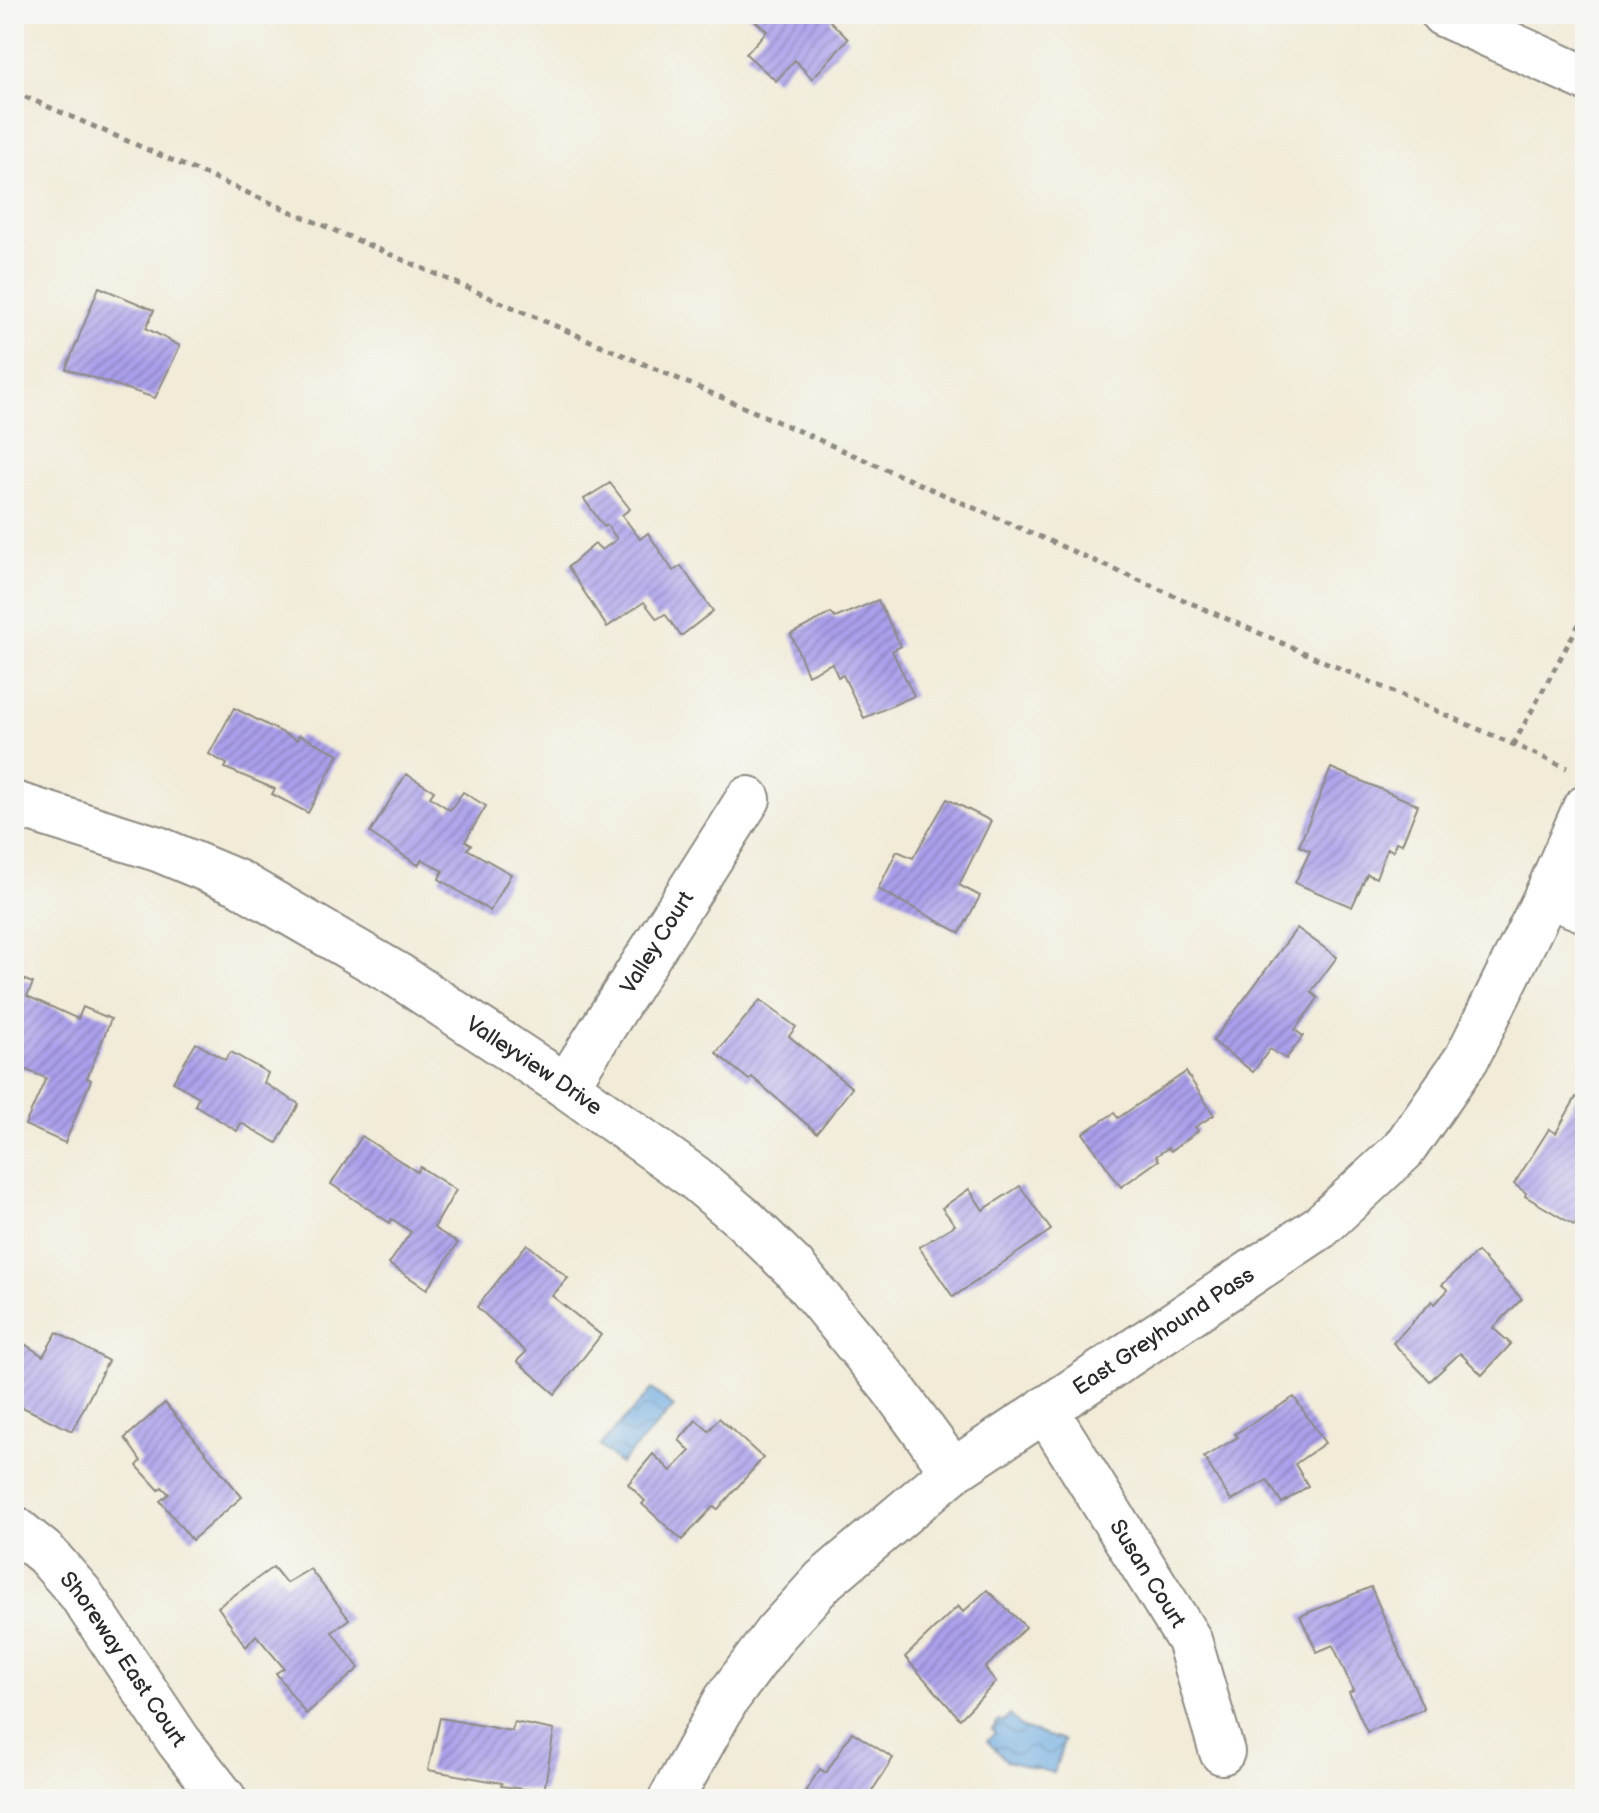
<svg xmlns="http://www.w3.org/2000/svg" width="1599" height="1813" viewBox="0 0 1599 1813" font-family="'Balsamiq Sans',sans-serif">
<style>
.water{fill:url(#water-waves);stroke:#4d6c86;stroke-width:2}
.building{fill:url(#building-hatch)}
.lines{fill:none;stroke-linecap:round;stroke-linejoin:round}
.minor-casing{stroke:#8e8b82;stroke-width:48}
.tertiary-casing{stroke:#8e8b82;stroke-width:48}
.path{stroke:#8e8b82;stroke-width:5;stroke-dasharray:6 6;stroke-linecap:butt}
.minor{stroke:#fff;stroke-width:44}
.tertiary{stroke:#fff;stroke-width:44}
.labels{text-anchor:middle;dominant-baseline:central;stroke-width:6;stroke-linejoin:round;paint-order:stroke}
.street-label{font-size:22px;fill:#2b2b2b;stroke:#f6f6f2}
</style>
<defs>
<pattern id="water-waves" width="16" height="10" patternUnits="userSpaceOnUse" patternTransform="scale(2)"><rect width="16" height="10" fill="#6face0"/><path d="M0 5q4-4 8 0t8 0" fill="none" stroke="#5b8cb6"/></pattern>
<pattern id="building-hatch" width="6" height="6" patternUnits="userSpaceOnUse" patternTransform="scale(2)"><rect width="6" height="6" fill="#aa9feb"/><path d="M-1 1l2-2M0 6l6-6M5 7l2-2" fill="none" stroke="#8b82bf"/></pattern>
</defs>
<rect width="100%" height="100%" fill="#f6f6f2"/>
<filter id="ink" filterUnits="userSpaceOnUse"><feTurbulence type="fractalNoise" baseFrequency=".0125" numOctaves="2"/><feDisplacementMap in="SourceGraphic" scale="16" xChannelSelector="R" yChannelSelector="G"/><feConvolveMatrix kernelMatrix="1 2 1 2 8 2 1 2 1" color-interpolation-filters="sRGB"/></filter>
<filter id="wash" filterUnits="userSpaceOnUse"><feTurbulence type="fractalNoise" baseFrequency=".006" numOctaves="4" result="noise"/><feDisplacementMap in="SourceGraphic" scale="32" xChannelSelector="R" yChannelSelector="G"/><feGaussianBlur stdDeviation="1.8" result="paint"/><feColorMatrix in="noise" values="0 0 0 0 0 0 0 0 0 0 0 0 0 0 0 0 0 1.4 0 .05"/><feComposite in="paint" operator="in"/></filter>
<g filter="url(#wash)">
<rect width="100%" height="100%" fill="#f1ebd8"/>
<!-- water -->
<g class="water">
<polygon points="652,1389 674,1407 620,1464 600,1446"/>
<polygon points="1010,1715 1023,1728 1064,1741 1054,1773 1007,1761 987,1741 995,1733 992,1730 999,1721 1003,1723"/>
</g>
<g id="blocks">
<!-- building -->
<g class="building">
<polygon points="747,14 836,14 830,21 848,39 812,79 795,60 776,81 746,54 767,31"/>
<polygon points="99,287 154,310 146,328 180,346 155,398 66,369"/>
<polygon points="610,483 630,509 622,515 640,539 648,533 673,571 681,566 713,611 681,636 665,614 657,619 644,602 607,627 568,567 595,544 602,550 617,539 607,525 604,527 584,499"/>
<polygon points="878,600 901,646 892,651 914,696 864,718 843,675 838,677 832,663 808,675 791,634 831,613 835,618"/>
<polygon points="234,708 297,740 299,735 339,754 308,813 272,794 275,789 225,768 227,764 209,754"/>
<polygon points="1331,768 1418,805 1402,844 1396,842 1393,851 1387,848 1376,878 1367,874 1352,907 1295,883 1310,851 1299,846"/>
<polygon points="406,774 434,791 430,797 450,810 463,792 486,806 465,841 471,845 467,849 511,874 490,911 439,879 443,871 422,859 418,865 370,833"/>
<polygon points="947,799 991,821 959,885 980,896 960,933 878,889 897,851 913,858"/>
<polygon points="1297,928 1337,957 1311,992 1318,998 1295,1030 1303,1036 1286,1059 1270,1049 1253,1072 1213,1041"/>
<polygon points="14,976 33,983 27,996 78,1019 83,1007 111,1019 87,1078 91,1080 65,1143 25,1125 46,1078 14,1065 17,1051 14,1050"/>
<polygon points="760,1000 796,1027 789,1036 852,1088 817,1133 752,1077 749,1080 716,1053"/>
<polygon points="196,1043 225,1060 231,1052 268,1073 264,1083 299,1104 277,1143 241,1123 237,1131 195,1105 199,1097 173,1082"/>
<polygon points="1186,1072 1214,1115 1195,1127 1198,1131 1171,1151 1168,1148 1156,1156 1159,1160 1121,1187 1083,1133 1114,1113 1118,1118"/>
<polygon points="1576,1097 1585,1103 1585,1223 1578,1219 1574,1225 1525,1196 1526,1193 1514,1184 1549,1129 1556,1133"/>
<polygon points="362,1136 417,1172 420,1167 456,1190 434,1228 458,1243 427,1289 389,1264 411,1232 392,1219 390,1223 331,1184"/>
<polygon points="1020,1186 1051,1230 953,1297 919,1247 955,1225 942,1208 969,1189 983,1210"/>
<polygon points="527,1244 568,1278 552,1296 601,1335 555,1394 517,1361 526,1352 477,1307"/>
<polygon points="1477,1252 1522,1299 1493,1328 1511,1344 1482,1375 1460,1353 1430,1381 1393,1343 1432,1301 1435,1304 1448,1290 1442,1285"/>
<polygon points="57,1332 108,1361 72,1431 14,1403 14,1337 43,1356"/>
<polygon points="1294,1397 1325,1443 1295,1464 1308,1486 1282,1503 1267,1480 1231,1501 1204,1457 1238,1437 1235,1434"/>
<polygon points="165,1403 242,1497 192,1540 160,1501 169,1494 162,1487 159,1490 137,1466 141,1461 125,1438"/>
<polygon points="719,1418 763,1458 718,1509 713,1507 682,1540 642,1504 645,1501 628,1484 653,1454 671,1471 690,1451 679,1440 696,1420 709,1431"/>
<polygon points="273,1567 286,1583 310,1569 349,1619 332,1632 359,1668 306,1714 276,1673 284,1668 256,1635 246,1647 218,1607"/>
<polygon points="1371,1587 1424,1709 1367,1732 1349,1692 1353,1690 1333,1645 1317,1652 1300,1616"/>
<polygon points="987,1590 1026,1627 985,1668 996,1682 960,1719 905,1657 958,1606 963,1612"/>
<polygon points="440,1718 512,1731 514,1722 554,1730 544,1792 501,1786 502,1783 428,1770"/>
<polygon points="852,1732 893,1758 867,1799 800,1799 820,1769 826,1773"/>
</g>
</g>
</g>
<g filter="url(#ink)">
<use href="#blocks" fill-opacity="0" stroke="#8e8b82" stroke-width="2"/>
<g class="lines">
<defs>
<g id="minor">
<polyline points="1443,14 1585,78"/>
<path id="s1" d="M14,804L158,849L237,882L399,976L566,1086L695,1178L746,1221L794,1268L891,1386L953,1471"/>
<polyline points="1547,895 1585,910"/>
<path id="s2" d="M566,1086L748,799"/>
<path id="s3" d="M1045,1409L1189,1640L1222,1752"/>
<path id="s4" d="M14,1528L46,1554L80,1593L178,1740L224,1799"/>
</g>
<g id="tertiary">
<path id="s5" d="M671,1799L726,1700L776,1633L824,1580L953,1471L1320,1227L1403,1150L1467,1058L1547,895L1585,808"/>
</g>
</defs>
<!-- minor casing -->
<use href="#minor" class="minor-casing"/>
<!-- tertiary casing -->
<use href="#tertiary" class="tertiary-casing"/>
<!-- path -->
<g class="path">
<polyline points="14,92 769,418 1567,768"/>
<polyline points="1513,745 1585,613"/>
</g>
<!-- minor -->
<use href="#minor" class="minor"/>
<!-- tertiary -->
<use href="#tertiary" class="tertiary"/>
</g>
</g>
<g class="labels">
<!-- street labels -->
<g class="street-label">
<text stroke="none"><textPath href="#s2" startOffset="170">Valley Court</textPath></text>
<text stroke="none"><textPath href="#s1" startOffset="586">Valleyview Drive</textPath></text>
<text stroke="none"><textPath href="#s5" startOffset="690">East Greyhound Pass</textPath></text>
<text stroke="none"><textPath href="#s3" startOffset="194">Susan Court</textPath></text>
<text stroke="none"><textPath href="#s4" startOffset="172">Shoreway East Court</textPath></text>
</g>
</g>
<!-- margin -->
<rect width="1599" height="1813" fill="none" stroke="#f6f6f2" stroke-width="48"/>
</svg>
